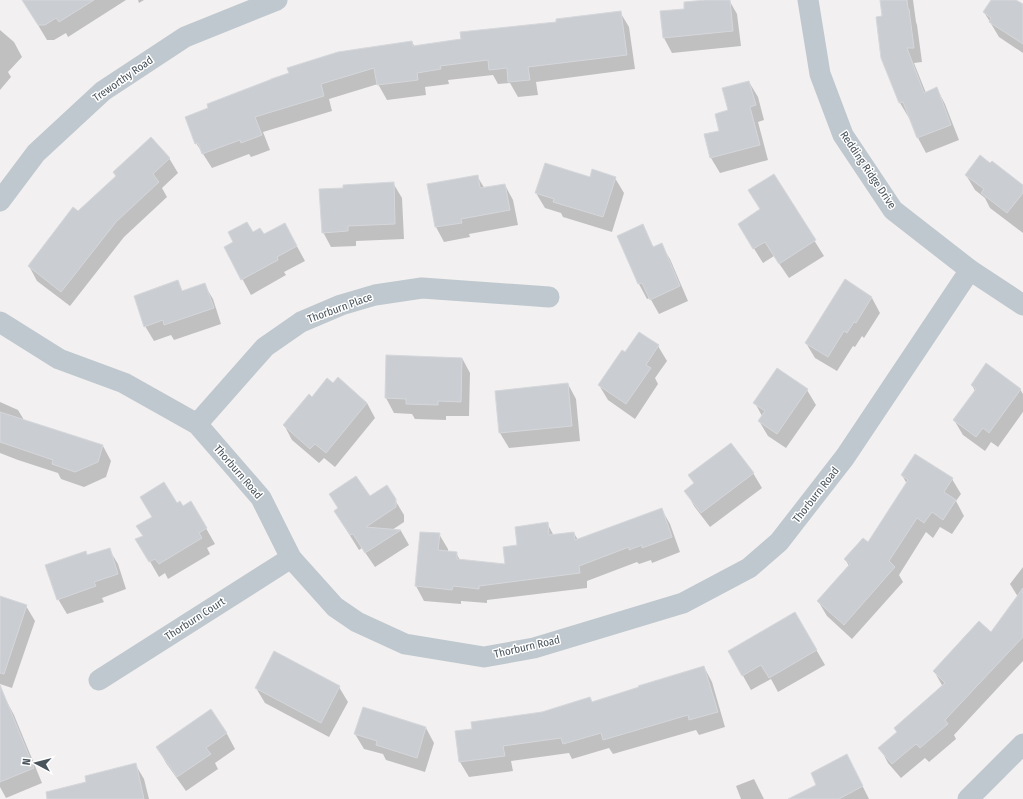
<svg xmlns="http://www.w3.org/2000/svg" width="1023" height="799" viewBox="0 0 1023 799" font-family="'Fira Sans Condensed',sans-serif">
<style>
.shadow{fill:#0003}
.building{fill:#cacdd2;stroke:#d5d7db}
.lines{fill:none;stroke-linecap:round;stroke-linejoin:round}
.minor{stroke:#bfc8ce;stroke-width:21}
.labels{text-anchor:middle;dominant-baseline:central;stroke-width:3;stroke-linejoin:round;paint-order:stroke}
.street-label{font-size:11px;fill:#49545c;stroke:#fff}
</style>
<rect width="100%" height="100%" fill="#f2f0f0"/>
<!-- shadow -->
<g class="shadow">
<polygon points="23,0 126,0 68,37 66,33 54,40 47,40"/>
<polygon points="138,0 144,0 139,3"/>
<polygon points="716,0 729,0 737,14 741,46 672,53 664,38"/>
<polygon points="881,0 913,0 916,22 917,25 922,62 914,63 926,93 937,89 945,104 959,140 926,153 918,138 910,117 909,118 900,103 882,58 883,17"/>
<polygon points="992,0 1014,0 1023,6 1023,53 999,37 984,12"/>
<polygon points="620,12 629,27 635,69 536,82 538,95 518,97 510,83 498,84 493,75 448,80 449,84 425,87 426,95 387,100 378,84 329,99 332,111 263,132 270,150 251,157 249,154 212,168 196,143 186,117 412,42 415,47"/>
<polygon points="0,30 14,42 22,57 8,72 11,77 0,90"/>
<polygon points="749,82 758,97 764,120 758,122 768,160 720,173 711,158 706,135 720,131 729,111"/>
<polygon points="169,158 178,173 162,188 167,197 124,237 70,306 37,281 29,266 78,212 117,177 114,172"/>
<polygon points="990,165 1023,186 1023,233 990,208 985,198 975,190 966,175"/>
<polygon points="773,175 824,256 789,278 774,256 763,263 748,239 761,209"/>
<polygon points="477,176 485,189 505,185 513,200 518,225 469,234 470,237 444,242 436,227"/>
<polygon points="591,178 615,178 624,193 612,232 563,217 561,213 545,208 536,193"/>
<polygon points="393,183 402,198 404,239 356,241 356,246 331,247 323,232 344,189"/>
<polygon points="642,226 654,248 661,245 670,259 688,301 659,314 650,298 647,299 639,284 618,236"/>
<polygon points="252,233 293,239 305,261 284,272 286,275 251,295 225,247"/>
<polygon points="177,282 183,292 204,284 213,299 221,324 174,340 171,335 154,341 145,326"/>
<polygon points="872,298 880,313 864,338 862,336 855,347 853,346 837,371 815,358 806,343"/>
<polygon points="639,333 658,346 667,361 655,378 658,384 635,419 608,400 599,385 625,354"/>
<polygon points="387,356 462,358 470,373 469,416 446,416 446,420 415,419 412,414 394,413 386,398"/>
<polygon points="333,384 367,403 375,418 335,467 324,458 319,463 292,440 284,425 312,398"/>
<polygon points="568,384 576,399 580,441 509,448 500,433 496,391"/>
<polygon points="972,385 1020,389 1023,394 1023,412 998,447 991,442 985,451 963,435 954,420 975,391"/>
<polygon points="807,390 816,405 786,448 768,436 759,421 762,416 755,403"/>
<polygon points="0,402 18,410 24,420 103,446 111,461 106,477 84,487 61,479 58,473 18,460 0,453"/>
<polygon points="753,473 762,488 710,527 694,506 686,491 695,484 690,476"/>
<polygon points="902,475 952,479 961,494 956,501 964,516 952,534 940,527 933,538 926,532 899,575 903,582 852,639 827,616 818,601 849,566 845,559 868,544 907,484"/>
<polygon points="330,494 395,500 404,515 404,522 392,530 401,531 409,545 375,567 362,548 359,550 344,526 335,511 339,509"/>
<polygon points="191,502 215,544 207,548 210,554 168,579 165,573 159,577 137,539 144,537 176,505 182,507"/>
<polygon points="662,510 670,524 680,552 652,563 651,560 639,564 637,562 587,581 587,588 487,600 487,603 461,601 461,604 424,601 416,586 439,534 448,549 448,552 456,553 460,560 506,565 518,546 547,523 554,536 574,533 578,540"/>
<polygon points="109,549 118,564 126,589 102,598 104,602 67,614 58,599 87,556"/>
<polygon points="1023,567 1023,661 954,735 956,739 929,762 925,758 901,778 888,763 880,748 898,733 943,687 934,671 991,634 1018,597 1010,584"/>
<polygon points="0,597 26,606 35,621 12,688 0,684"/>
<polygon points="795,613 825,665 778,692 771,679 751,690 729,651"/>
<polygon points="704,667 712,682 725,727 699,735 696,730 613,754 609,748 572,759 569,753 511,761 513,771 469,777 460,762 456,732 473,730 542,713 592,702"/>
<polygon points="339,687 348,702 329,737 265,703 256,688"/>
<polygon points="6,700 14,715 42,783 6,798 0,787 0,702"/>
<polygon points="211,711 227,734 235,749 215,763 218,769 186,791 166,763 158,748"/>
<polygon points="426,728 434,743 425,772 386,760 383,754 364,749 355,734"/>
<polygon points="135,764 144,779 149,799 73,799 87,783"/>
<polygon points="855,771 869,799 789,799"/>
<polygon points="754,779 764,799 741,799 736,786"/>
</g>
<!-- building -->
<g class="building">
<polygon points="22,0 94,0 59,22 56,18 45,25 38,25"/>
<polygon points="706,0 730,0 733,31 663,38 660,11 684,9 684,2"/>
<polygon points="880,0 907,0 908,9 909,9 914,48 907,48 924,93 937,87 951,125 917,138 903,102 899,103 881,58 876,17 882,16"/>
<polygon points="991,0 1016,0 1023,4 1023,44 989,22 991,18 983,12"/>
<polygon points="621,11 627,55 528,67 530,80 508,82 507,68 489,70 488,60 440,66 441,69 417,73 418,80 377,85 374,68 321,84 324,96 255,117 262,135 241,143 240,140 202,154 198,143 195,144 185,117 208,108 207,104 272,79 271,79 289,73 287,68 338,52 412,41 413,46 461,39 460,32 556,22 556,19"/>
<polygon points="749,81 756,105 750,107 760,145 710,158 704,134 719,131 715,114 728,110 722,88"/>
<polygon points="151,137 170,158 153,174 159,182 116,222 61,292 28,266 73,207 78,211 116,176 113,172"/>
<polygon points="980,155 990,163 992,161 1023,185 1023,193 1007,213 981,193 984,189 965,175"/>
<polygon points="545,163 590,177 592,169 616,177 603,217 553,202 554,199 535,193"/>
<polygon points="774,174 816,240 779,264 765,242 753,249 738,224 760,209 748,190"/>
<polygon points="478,175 480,188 505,184 510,210 461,219 462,223 435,227 427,184"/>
<polygon points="394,182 395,224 348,226 348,231 322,233 319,189 343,188 343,185"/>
<polygon points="247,222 253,232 260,228 264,234 285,223 297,246 277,257 278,260 241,280 224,247 233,242 228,232"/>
<polygon points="643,224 653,247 662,243 680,286 650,300 642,283 638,284 617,236"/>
<polygon points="845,279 872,297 856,323 854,322 847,333 844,331 828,357 805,343"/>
<polygon points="178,280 182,291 205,283 214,308 164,325 163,320 144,327 134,296"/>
<polygon points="639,332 659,345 646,365 651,368 626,404 598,385 622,350 625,352"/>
<polygon points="386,355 462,358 461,402 438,401 438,405 406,404 406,399 385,398"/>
<polygon points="986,363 1021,389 989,433 983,428 976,437 953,420 976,389 971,385"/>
<polygon points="777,368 808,389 777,434 758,421 765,411 753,403"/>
<polygon points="338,377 367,403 326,453 315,444 310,449 283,425 309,394 312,397 327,378 333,383"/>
<polygon points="568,383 572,426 499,433 495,391"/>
<polygon points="0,412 103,445 98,462 75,472 52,464 53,460 0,442"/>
<polygon points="731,443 754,473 701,513 684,491 694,483 688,475"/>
<polygon points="915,454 953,478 944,492 956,500 943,520 932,512 924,523 917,518 889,561 895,567 844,625 817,601 850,564 844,559 863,538 868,542 908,480 901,475"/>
<polygon points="356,476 370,496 387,485 396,499 396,507 366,527 401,530 365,553 353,534 350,535 334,511 338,508 329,494"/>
<polygon points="164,482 177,503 180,501 183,506 191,501 207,528 199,533 202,538 159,564 155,559 149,562 135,539 143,536 136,526 152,517 140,497"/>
<polygon points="662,508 672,537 642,548 642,545 629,550 629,547 579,566 580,573 479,586 479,589 453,586 452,590 415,586 420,532 440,533 438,550 457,552 457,559 505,564 503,547 517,545 515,527 548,522 549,535 574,532 575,540"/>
<polygon points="110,548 118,574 94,582 96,586 57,600 45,565 86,551 87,555"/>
<polygon points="1023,588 1023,637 945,720 948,724 920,748 916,744 892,764 878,748 897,732 894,728 945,683 933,671 979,621 991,632"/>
<polygon points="0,596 27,605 4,674 0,673"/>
<polygon points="795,612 817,650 769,678 761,665 742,676 728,651"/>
<polygon points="274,651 340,686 321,723 255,688"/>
<polygon points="704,666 718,712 689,720 688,715 603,740 601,733 563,744 561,738 503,746 505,756 459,762 455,731 472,729 471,722 542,712 590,697 592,702 639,687 638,686"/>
<polygon points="0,685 34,768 0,782"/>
<polygon points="363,707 426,727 417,758 376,745 377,741 354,734"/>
<polygon points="211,709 227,733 206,748 211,754 177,777 156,747"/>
<polygon points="847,754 863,786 839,799 788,799 816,785 811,773"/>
<polygon points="136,763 144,799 47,799 46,792 86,782 85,776"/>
</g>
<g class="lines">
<!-- minor -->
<g class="minor">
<polyline points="808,0 820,74 843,135 893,210 970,270 1023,305"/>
<polyline points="0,201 36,153 103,91 185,37 277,0"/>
<polyline points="0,322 59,359 124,383 197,424 261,498 291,558 335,607 357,622 405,644 484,657 534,648 683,603 749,568 779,542 845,457 970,270"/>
<polyline points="197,424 265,347 301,322 341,305 375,295 422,288 549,297"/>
<polyline points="99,680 291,558"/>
<polyline points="968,799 1023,744"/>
</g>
</g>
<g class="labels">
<!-- street labels -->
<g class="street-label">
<text transform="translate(123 79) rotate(-35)">Treworthy Road</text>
<text transform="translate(868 170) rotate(56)">Redding Ridge Drive</text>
<text transform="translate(340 308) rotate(-20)">Thorburn Place</text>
<text transform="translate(238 472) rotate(49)">Thorburn Road</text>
<text transform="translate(816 495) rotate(-52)">Thorburn Road</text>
<text transform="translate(195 619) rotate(-33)">Thorburn Court</text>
<text transform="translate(527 647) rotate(-13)">Thorburn Road</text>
</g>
</g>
<!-- north arrow -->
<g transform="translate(36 763) rotate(277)" stroke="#ffffff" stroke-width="3" paint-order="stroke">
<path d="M0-3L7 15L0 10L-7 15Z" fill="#49545c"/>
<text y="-6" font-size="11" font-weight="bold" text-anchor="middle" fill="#49545c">N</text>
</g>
</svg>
